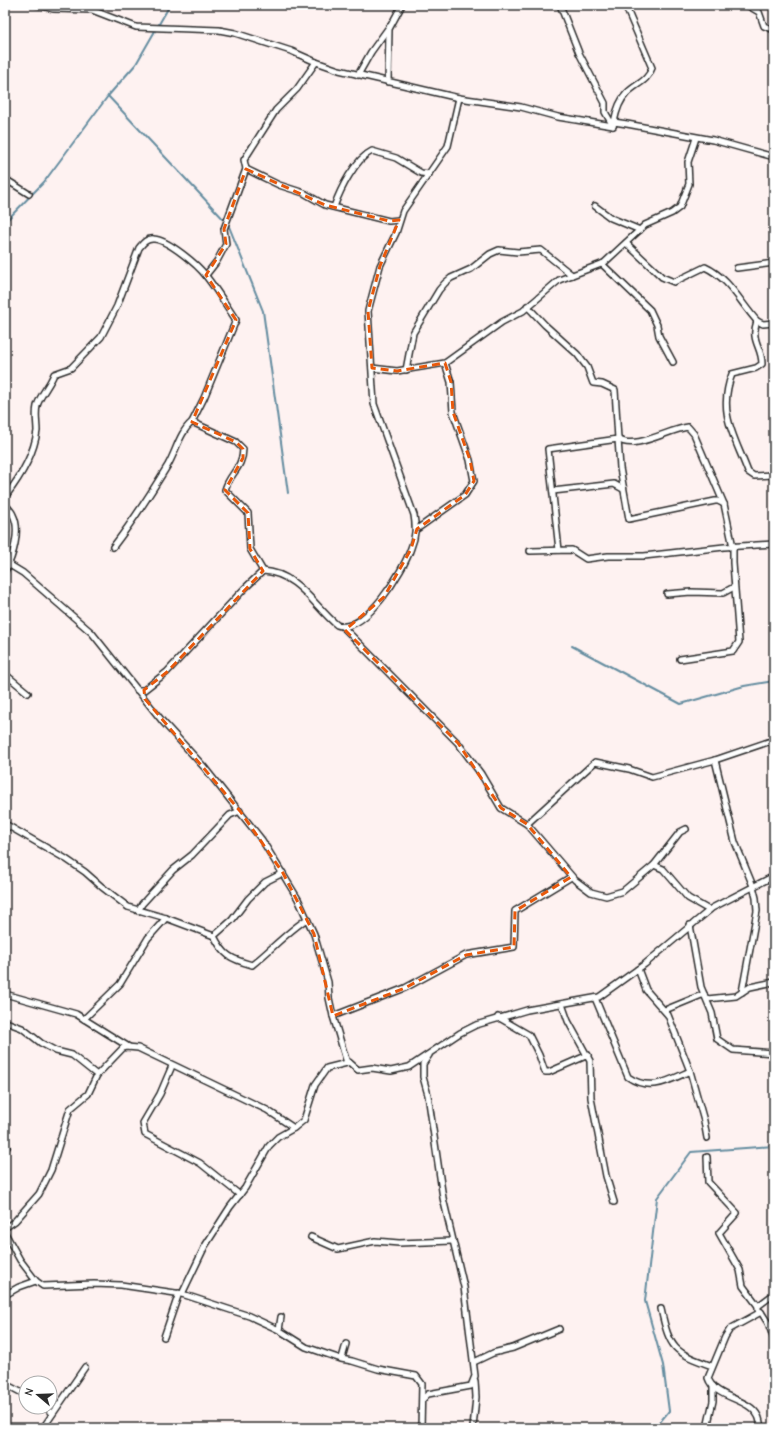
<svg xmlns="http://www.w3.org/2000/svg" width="779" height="1433" viewBox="0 0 779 1433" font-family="'Comic Neue',sans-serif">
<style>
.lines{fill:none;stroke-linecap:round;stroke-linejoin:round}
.stream{stroke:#658da0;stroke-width:2}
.street-casing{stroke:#2b2b2b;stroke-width:8}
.street{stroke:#fff;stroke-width:5}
.marked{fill:none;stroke:#e8590c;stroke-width:3;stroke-dasharray:8 5;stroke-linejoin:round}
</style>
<rect width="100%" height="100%" fill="#fef2f1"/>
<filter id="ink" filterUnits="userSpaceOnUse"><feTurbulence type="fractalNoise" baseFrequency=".025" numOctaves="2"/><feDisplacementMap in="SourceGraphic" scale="8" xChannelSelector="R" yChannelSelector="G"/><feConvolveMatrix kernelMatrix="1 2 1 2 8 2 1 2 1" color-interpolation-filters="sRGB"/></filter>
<g filter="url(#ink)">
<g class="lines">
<!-- stream -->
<g class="stream">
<polyline points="108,96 228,224 263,311 288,493"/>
<polyline points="5,222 44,182 108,96 136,64 170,5"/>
<polyline points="572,646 681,704 744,686 774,681"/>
<polyline points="655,1428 669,1411 663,1365 645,1301 657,1198 691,1152 774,1146"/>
</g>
<defs>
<g id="street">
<polyline points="38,5 53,9 92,10 136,27 219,30 235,33 291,51 316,62 339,70 459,98 521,107 558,117 613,126 614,122 627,124 713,140 774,157"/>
<polyline points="560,5 579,53 605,103 605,112 613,126"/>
<polyline points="747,5 759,12 764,26 774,30"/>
<polyline points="358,75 371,52 389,27"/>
<polyline points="388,82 389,29 402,5"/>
<path d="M614,122C616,112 619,101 627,93C637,83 647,82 652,68L625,5"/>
<polyline points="246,169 244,160 276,110 297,89 316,62"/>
<polyline points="5,179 29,194"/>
<polyline points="595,206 611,218 640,230"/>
<path d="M334,207C340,190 355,159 372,151L396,158L421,173L429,174"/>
<path d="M626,243L662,277L674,282L705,267C729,278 740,302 757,321L763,324L774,323"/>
<polyline points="602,264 650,310 657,325 659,336 673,362"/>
<polyline points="737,268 774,263"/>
<polyline points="206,275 217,261 226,244 224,229 246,169 279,185 304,193 325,205 389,221 399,220"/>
<path d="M527,306L545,325L577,354L587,367L593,383L602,384L615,390L618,439C635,451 669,429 688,427L694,434L724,504L733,547V563L739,642L733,651L680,659"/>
<path d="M757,321C750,342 762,346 762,364L756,368L732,374C717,413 735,437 748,472L754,476L774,475"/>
<polyline points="372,368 397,371 445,363 502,322 523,311 559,280 604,263 645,225 672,213 680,207 689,184 688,162 696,138"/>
<polyline points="406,370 413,333 439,290 445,283 451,278 471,269 490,254 499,250 518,252 541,250 572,275"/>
<polyline points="553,491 614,484 623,489"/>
<path d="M5,497C19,479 34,455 37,431C37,423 35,414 37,406C40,395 50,385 54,374L71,368L101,337L117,306L139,248C143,243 147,238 154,239C168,240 198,265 206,276C217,290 226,305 236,320L204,398L192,422"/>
<path d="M5,504C7,507 12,511 13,515C21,530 13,557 5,571"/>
<polyline points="417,529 465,495 474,481 470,460 453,412 451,382 445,363"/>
<path d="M113,547C133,521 151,493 168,465C176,451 180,432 192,422L236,442L243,449C243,468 229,474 225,490L248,513L250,549L263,571"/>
<polyline points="559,550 548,449 618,439 620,468 629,519 715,501 718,501 724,504"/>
<polyline points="530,551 572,550 586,559 608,556 644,556 724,547 774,544"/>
<polyline points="5,562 23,573 92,633 163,722 204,767 262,840 298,899 314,934 328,982 329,998 333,1016 347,1063 349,1062 358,1070 372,1068 391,1071 409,1067 460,1033 476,1025 527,1010 599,997 645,964 712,908 774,876"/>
<polyline points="667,594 691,592 723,593 734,587"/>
<polyline points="343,627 458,743 481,774 501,808 527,824 575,880 591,892 606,896 623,891 654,865 663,869 688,898 709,910"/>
<polyline points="5,674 28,693"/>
<path d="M137,690H144L167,672L244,589L263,571C298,573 314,606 337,625C364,636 404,570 411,548C416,536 416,527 414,515L374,404L368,311L380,266L396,233L403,211L448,146L459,98"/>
<polyline points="715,760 735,842 753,886 756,898 757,911 742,992"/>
<polyline points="5,824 66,859 85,872 102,887 128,907 166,918 214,936"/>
<polyline points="527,824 595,762 629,769 652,777 715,760 774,740"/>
<polyline points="654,865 680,832 686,829"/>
<polyline points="138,911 142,904 173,870 192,855 230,815 240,811"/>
<polyline points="690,925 701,987 712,1013 717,1039 733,1050 774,1053"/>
<path d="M214,936C224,956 231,959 252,965C271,950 287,932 307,919"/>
<polyline points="214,936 232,920 248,899 265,882 283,873"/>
<polyline points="638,969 646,990 668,1015 690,1071 704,1121 707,1138"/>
<polyline points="5,994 76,1014 129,1047"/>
<path d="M595,998L628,1077C650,1092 668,1081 690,1071"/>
<polyline points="707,999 736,996 750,987 774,982"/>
<polyline points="562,1004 568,1021 590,1061 591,1098 606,1176 614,1202"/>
<polyline points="665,1010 704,994"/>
<polyline points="333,1016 405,988 466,955 514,947 515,911 571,877"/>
<polyline points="498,1017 529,1035 539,1055 545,1072 549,1072 588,1055"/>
<polyline points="84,1019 120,984 148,938 166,918"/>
<polyline points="6,1022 22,1028 41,1043 56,1051 72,1055 97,1075 123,1048 127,1047 138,1048 267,1110 294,1128 304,1120 315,1085 327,1068 347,1063"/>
<polyline points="172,1066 160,1094 143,1123 145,1134 200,1163 240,1195"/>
<polyline points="5,1148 7,1147"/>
<polyline points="707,1157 708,1182 737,1213 719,1233 740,1270 743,1286 758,1306"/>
<polyline points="5,1228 15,1221 39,1194 51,1170 70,1109 88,1094 97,1075"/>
<polyline points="5,1233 20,1260 36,1281 43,1286 94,1284 121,1285 182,1294 249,1316 279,1330 306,1347 341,1359 352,1361 378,1369 416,1376 422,1384 421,1428"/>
<polyline points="311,1237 338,1249 375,1241 399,1243 452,1241"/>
<polyline points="182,1294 205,1246 230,1207 245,1188 269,1146 278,1137 294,1128"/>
<polyline points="5,1295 19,1287 36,1281"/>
<path d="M661,1309C670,1350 674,1352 712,1366"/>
<polyline points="761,1312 768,1323 774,1339"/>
<polyline points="279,1330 281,1317"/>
<polyline points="164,1337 179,1293"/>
<polyline points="342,1358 346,1344"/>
<polyline points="474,1362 493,1353 513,1348 559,1329"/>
<polyline points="5,1381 9,1386 26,1395"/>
<polyline points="423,1399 428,1394 471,1386 475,1376 464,1287 443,1198 428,1095 423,1077 423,1064 429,1055"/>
<polyline points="46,1407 52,1414"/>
<polyline points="43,1428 85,1367"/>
<polyline points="473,1428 476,1397 475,1381"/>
<polyline points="707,1428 713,1401 713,1386"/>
<path d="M761,1428C760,1424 760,1419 758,1416C748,1397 715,1399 708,1378L725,1337L730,1329L761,1312L758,1310V1306L774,1294"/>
</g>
</defs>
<!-- street casing -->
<use href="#street" class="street-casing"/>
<!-- street -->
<use href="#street" class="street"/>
</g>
</g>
<!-- marked area -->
<path class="marked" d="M246,169L325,205L389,221L399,220L380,266L368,311L372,368L397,371L445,363L451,382L453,412L470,460L474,481L465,495L417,529L411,549L384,597L345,630L458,743L501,808L527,824L571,877L515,911L514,947L466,955L405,988L333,1016L314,934L283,873L240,811L145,699L144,690L167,672L263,571L250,549L248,513L225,490L243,458V449L236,442L192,422L236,320L206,275L226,244L224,229Z"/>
<!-- margin -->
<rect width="779" height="1433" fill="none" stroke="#fff" stroke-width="20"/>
<rect x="10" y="10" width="759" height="1413" fill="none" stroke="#2b2b2b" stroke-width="1.5" filter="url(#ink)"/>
<!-- north arrow -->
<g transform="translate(38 1395) rotate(289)"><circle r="19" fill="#ffffff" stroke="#aaaaaa"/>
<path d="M0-3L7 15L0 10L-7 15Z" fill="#2b2b2b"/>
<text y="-6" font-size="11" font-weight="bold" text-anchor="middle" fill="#2b2b2b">N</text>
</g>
</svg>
